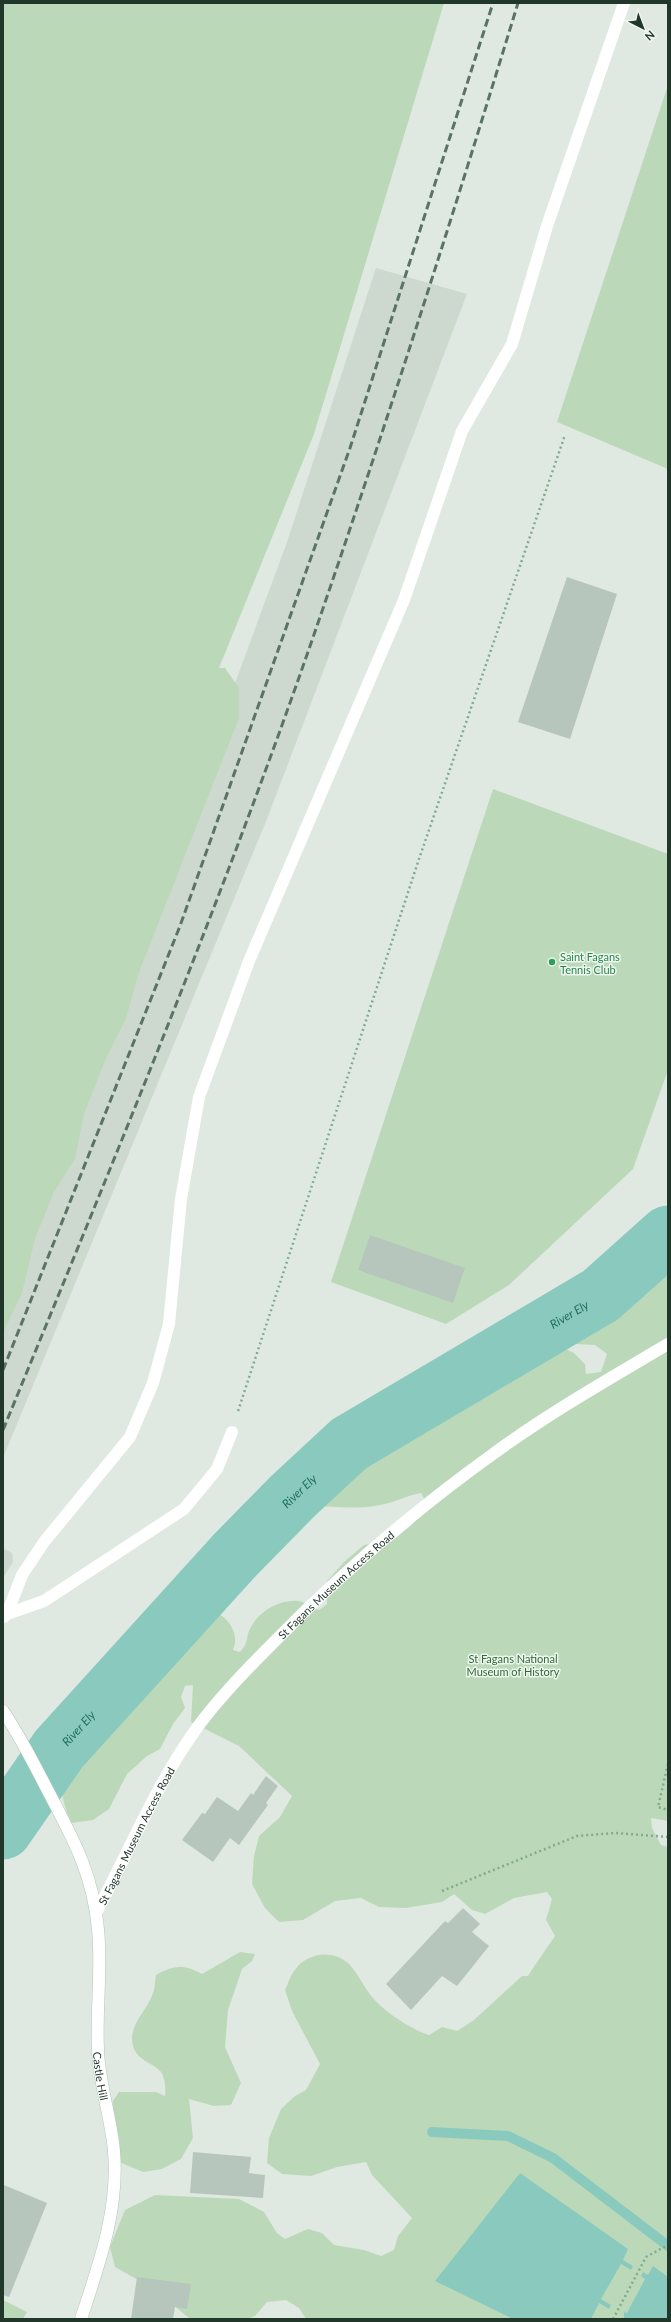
<svg xmlns="http://www.w3.org/2000/svg" width="671" height="2322" viewBox="0 0 671 2322" font-family="Lato,sans-serif">
<style>
.built{fill:#cdd9cf}
.green{fill:#bbd9b9}
.water{fill:#8acabe}
.lines{fill:none;stroke-linecap:round;stroke-linejoin:round}
.stream{stroke:#8acabe;stroke-width:10}
.river{stroke:#8acabe;stroke-width:59}
.building{fill:#b7c6bc}
.secondary-casing{stroke:#b3c8b9;stroke-width:13}
.path{stroke:#82aa8f;stroke-width:2.5;stroke-dasharray:2 3;stroke-linecap:butt}
.lane{stroke:#fff;stroke-width:12}
.street{stroke:#fff;stroke-width:12}
.secondary{stroke:#fff;stroke-width:12}
.rail{stroke:#5b7365;stroke-width:3;stroke-dasharray:8 4;stroke-linecap:butt}
.leisure-dot{fill:#2e9e5b;stroke:#eff6f0;stroke-width:1.5}
.labels{text-anchor:middle;dominant-baseline:central;stroke-width:3;stroke-linejoin:round;paint-order:stroke}
.leisure-label{font-size:11px;fill:#27864d;stroke:#eff6f0;text-anchor:start}
.street-label{font-size:11px;fill:#21372a;stroke:#eff6f0}
.park-label{font-size:11px;fill:#2f6b31;stroke:#eff6f0}
.water-label{font-size:12px;font-style:italic;fill:#216e60;stroke:#eff6f0}
</style>
<rect width="100%" height="100%" fill="#dfe9e1"/>
<!-- built -->
<g class="built">
<polygon points="376,268 467,294 267,819 3,1458 3,1277 192,800 287,542"/>
<polygon points="5,1549 12,1553 13,1562 3,1578 3,1551"/>
</g>
<!-- green -->
<g class="green">
<polygon points="3,3 444,3 314,434 219,668 225,668 239,688 239,718 138,975 126,1019 107,1056 84,1114 75,1159 53,1194 35,1239 22,1293 3,1333"/>
<polygon points="668,85 668,469 557,422"/>
<polygon points="493,789 668,854 668,1070 633,1169 509,1285 446,1324 331,1282"/>
<path d="M668,1238V1821L651,1818L652,1828L661,1845L668,1847V2319H306L299,2308L286,2300L267,2302L255,2316L247,2319H190L154,2289L115,2267L110,2247L125,2210L155,2195L239,2199L264,2212L277,2233L285,2239L308,2229L322,2233L334,2245L364,2250L381,2256L394,2250L398,2236L412,2218L372,2175L366,2162L337,2167L311,2176L282,2174L267,2163L269,2138L281,2109L295,2096L306,2090L320,2064L292,2011L285,1990C288,1984 290,1976 294,1971C306,1953 332,1949 348,1963C358,1973 364,1988 373,1998C386,2013 411,2029 429,2035L442,2027L457,2031L474,2020L522,1976H528L531,1971L555,1936L546,1920L552,1899L547,1892L514,1898L485,1914L472,1910L454,1894L442,1902L406,1908L379,1907L361,1898L335,1901L303,1920L279,1922L265,1908L252,1884L254,1856L259,1836L280,1817L292,1796L239,1746L191,1722L193,1685L185,1686L181,1697L185,1708L173,1724L160,1749L147,1756L127,1774L109,1809L93,1820L71,1823C68,1817 59,1788 61,1782C66,1766 78,1759 86,1745C96,1729 97,1711 112,1699C117,1695 122,1691 127,1688C138,1681 155,1677 163,1667C175,1651 171,1618 193,1610C211,1603 234,1620 235,1638C236,1642 234,1646 233,1650L240,1652C250,1641 245,1637 251,1627C259,1611 281,1599 298,1601C305,1602 313,1607 319,1610L327,1604V1581L344,1562L364,1545L392,1541L413,1524L424,1498L421,1493C406,1496 393,1503 380,1505C356,1510 332,1506 309,1506L304,1488C323,1454 360,1411 397,1397C411,1392 426,1399 439,1403L448,1397L446,1372C472,1338 494,1366 525,1371C538,1362 540,1350 556,1344L574,1353L585,1364L586,1374L601,1372L607,1354L595,1345L574,1344L568,1327L587,1297L601,1305L622,1309L626,1294L629,1259L646,1242Z"/>
<path d="M240,1952L255,1954L252,1961L242,1969L228,2010L225,2047L241,2083L231,2105L214,2106L189,2099L193,2138L181,2159L162,2169L143,2172L119,2162L114,2135L113,2101L119,2092H156L165,2096C166,2089 165,2078 161,2072C152,2061 132,2061 132,2038C133,2020 148,2009 153,1993C155,1988 155,1980 156,1975C173,1965 185,1964 202,1974Z"/>
<polygon points="3,2300 27,2312 23,2319 3,2319"/>
</g>
<!-- water -->
<g class="water">
<polygon points="520,2173 628,2249 623,2260 633,2266 631,2270 621,2264 601,2299 611,2305 609,2309 599,2303 591,2319 513,2319 435,2281"/>
<polygon points="653,2266 668,2277 668,2319 624,2319 624,2312 627,2313 645,2279 641,2276 643,2272 648,2275"/>
</g>
<g class="lines">
<!-- stream -->
<polyline class="stream" points="432,2132 508,2136 553,2158 668,2246"/>
<!-- river -->
<path class="river" id="s1" d="M3,1830L59,1749L235,1555L293,1496L349,1444L601,1295L668,1235"/>
</g>
<!-- building -->
<g class="building">
<polygon points="567,577 617,594 570,739 518,722"/>
<polygon points="370,1235 465,1268 453,1303 358,1270"/>
<polygon points="266,1776 278,1786 266,1803 268,1805 239,1845 230,1838 213,1862 182,1840 202,1813 205,1814 217,1797 238,1811 251,1793 253,1795"/>
<polygon points="463,1908 480,1924 472,1932 489,1946 457,1986 442,1976 411,2010 386,1984 445,1921 448,1923"/>
<polygon points="193,2152 251,2157 249,2173 265,2175 263,2198 190,2193"/>
<polygon points="4,2185 47,2203 9,2297 3,2295"/>
<polygon points="137,2277 191,2284 187,2309 175,2307 173,2319 131,2319"/>
</g>
<g class="lines">
<defs>
<g id="secondary">
<path id="s3" d="M3,1711C20,1736 33,1762 47,1789C72,1837 93,1873 98,1929C102,1969 96,2010 98,2050C99,2084 111,2117 114,2151C119,2210 99,2264 81,2319"/>
</g>
</defs>
<!-- secondary casing -->
<use href="#secondary" class="secondary-casing"/>
<!-- path -->
<g class="path">
<polyline points="238,1411 418,862 565,435"/>
<polyline points="668,1764 658,1807 668,1810"/>
<polyline points="442,1891 577,1836 615,1833 668,1837"/>
<polyline points="613,2319 646,2257 668,2245"/>
</g>
<!-- lane -->
<g class="lane">
<polyline points="7,1614 22,1575 44,1542 130,1437 153,1383 169,1324 181,1199 199,1097 249,961 404,600 462,431 512,344 547,226 624,3"/>
<polyline points="4,1617 7,1614 44,1601 184,1509 217,1469 232,1432"/>
</g>
<!-- street -->
<path class="street" id="s2" d="M96,1913C130,1850 157,1782 199,1725C223,1693 252,1664 280,1636C345,1570 418,1508 493,1454C549,1413 609,1379 668,1344"/>
<!-- secondary -->
<use href="#secondary" class="secondary"/>
<!-- rail -->
<g class="rail">
<polyline points="3,1370 180,926 350,448 493,3"/>
<path d="M3,1430C109,1172 217,913 309,649C383,435 452,219 518,3"/>
</g>
</g>
<!-- markers -->
<circle class="leisure-dot" cx="552" cy="962" r="4"/>
<g class="labels">
<!-- leisure labels -->
<g class="leisure-label">
<text x="560" y="956">Saint Fagans<tspan x="560" dy="13">Tennis Club</tspan></text>
</g>
<!-- street labels -->
<g class="street-label">
<text stroke="none"><textPath href="#s2" startOffset="411">St Fagans Museum Access Road</textPath></text>
<text stroke="none"><textPath href="#s2" startOffset="87">St Fagans Museum Access Road</textPath></text>
<text stroke="none"><textPath href="#s3" startOffset="387">Castle Hill</textPath></text>
</g>
<!-- park labels -->
<g class="park-label">
<text x="513" y="1658">St Fagans National<tspan x="513" dy="13">Museum of History</tspan></text>
</g>
<!-- water labels -->
<g class="water-label">
<text stroke="none"><textPath href="#s1" startOffset="775">River Ely</textPath></text>
<text stroke="none"><textPath href="#s1" startOffset="451">River Ely</textPath></text>
<text stroke="none"><textPath href="#s1" startOffset="127">River Ely</textPath></text>
</g>
</g>
<!-- border -->
<rect width="671" height="2322" fill="none" stroke="#21372a" stroke-width="8"/>
<!-- north arrow -->
<g transform="translate(643 28) rotate(138)" stroke="#eff6f0" stroke-width="3" paint-order="stroke">
<path d="M0-3L7 15L0 10L-7 15Z" fill="#21372a"/>
<text y="-6" font-size="11" font-weight="bold" text-anchor="middle" fill="#21372a">N</text>
</g>
</svg>
